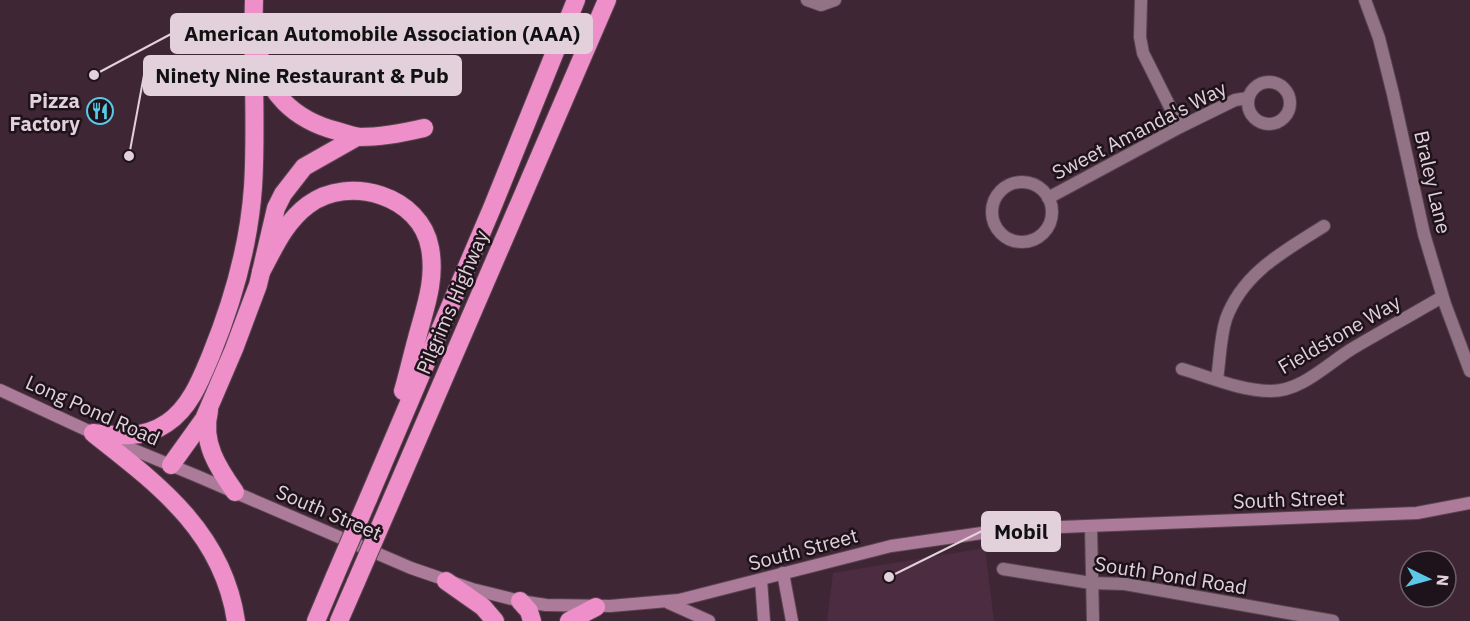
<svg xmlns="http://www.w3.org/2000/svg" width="1470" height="621" viewBox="0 0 1470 621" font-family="'IBM Plex Sans',sans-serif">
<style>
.built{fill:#4c2c40}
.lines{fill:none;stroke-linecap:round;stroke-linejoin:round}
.street-casing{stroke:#5a4551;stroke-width:14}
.secondary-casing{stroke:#5a4551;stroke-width:14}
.highway-casing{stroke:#5a4551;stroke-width:20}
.street{stroke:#917385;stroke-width:12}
.secondary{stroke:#ad7b9a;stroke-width:12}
.highway{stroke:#ee8fca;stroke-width:18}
.highway-bridge-casing{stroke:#5a4551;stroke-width:20;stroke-linecap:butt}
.highway-bridge{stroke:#ee8fca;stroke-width:18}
.labels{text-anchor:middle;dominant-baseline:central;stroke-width:5;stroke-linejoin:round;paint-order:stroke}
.poi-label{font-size:20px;font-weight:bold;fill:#e2d1db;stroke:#1e131a;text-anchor:end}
.street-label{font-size:20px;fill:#e2d1db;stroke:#1e131a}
.leader{fill:none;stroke:#e2d1db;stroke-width:2}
.callout-dot{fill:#e2d1db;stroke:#1e131a;stroke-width:2}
.callout{fill:#e2d1db;stroke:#e2d1db;stroke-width:2}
.callout-label{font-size:21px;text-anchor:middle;font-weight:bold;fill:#111}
</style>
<rect width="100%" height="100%" fill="#3f2635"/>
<!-- built -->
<polygon class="built" points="985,548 994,621 827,621 833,573"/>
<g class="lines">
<defs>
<g id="street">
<polyline points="807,0 821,5 835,0"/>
<polyline points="1141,0 1140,37 1143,53 1180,127"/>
<polyline points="1365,0 1379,38 1393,94 1424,234 1445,304 1470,371"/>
<circle cx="1269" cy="103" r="21"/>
<circle cx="1022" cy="212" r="30"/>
<polyline points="1048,198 1180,127 1235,100 1248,98"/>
<path d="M1182,369C1210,377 1241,391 1271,391C1303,391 1329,362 1355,347C1384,330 1413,314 1442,297"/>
<path d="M1217,379C1220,360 1220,338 1226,319C1243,272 1285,251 1324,226"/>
<polyline points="1091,527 1093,621"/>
<polyline points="1003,569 1091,583 1125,584 1333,621"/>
</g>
<g id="secondary">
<polyline points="0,390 93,433 197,476 411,568 472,589 520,601 546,605 610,606 679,600 891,546 982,533 1061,527 1417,513 1470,503"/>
<polyline points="783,573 792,621"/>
<polyline points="761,580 764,621"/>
<polyline points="669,603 709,621"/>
</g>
<g id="highway">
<path d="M258,49C266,93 295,120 337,131C344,133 352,136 360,137C381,137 403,133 424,128"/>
<path d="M261,272C274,248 285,222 308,205C349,174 421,196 430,248C436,280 425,308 417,338C412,356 408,374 403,391"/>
<path d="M209,411C201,442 218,468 235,492"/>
<path d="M93,433C118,436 144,439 167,423C190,408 201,379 211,355C233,301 249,245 253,187C257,125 252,62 254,0"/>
<path d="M94,434C159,485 223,533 236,621"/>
<polyline points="171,465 204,419 234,349 258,285 276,208 283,194 304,167 357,137"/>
<polyline points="368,499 492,208 576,0"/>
<polyline points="388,508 607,0"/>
<polyline points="446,581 483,607 495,621"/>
<polyline points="520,601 529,611 532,621"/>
<polyline points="316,621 335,576"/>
<polyline points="339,621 356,582"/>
<polyline points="569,621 596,607"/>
</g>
</defs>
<!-- street casing -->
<use href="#street" class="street-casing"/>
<!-- secondary casing -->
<use href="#secondary" class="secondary-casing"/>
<!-- highway casing -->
<use href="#highway" class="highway-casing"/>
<!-- street -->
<use href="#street" class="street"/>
<!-- secondary -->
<use href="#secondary" class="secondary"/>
<!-- highway -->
<use href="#highway" class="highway"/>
<defs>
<g id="highway-bridge">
<polyline points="335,576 368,499"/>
<polyline points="356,582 388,508"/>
</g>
</defs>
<!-- highway-bridge casing -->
<use href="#highway-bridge" class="highway-bridge-casing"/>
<!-- highway-bridge -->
<use href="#highway-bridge" class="highway-bridge"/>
</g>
<!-- icons -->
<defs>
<symbol id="restaurant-ring" viewBox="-11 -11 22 22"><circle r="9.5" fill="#1e131a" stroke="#5ac8e6" stroke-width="1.5"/><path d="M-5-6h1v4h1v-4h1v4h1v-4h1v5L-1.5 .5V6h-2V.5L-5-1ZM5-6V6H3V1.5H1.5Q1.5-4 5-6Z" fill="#5ac8e6"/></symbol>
</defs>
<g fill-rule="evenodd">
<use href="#restaurant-ring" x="85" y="96" width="30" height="30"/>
</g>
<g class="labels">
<!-- poi labels -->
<g class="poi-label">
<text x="80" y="100">Pizza<tspan x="80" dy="23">Factory</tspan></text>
</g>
<!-- street labels -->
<g class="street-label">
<text transform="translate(1139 130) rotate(-27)">Sweet Amanda's Way</text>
<text transform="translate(1433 182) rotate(77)">Braley Lane</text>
<text transform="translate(452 302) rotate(-67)">Pilgrims Highway</text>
<text transform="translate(1339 334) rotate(-30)">Fieldstone Way</text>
<text transform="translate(93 410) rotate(24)">Long Pond Road</text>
<text transform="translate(1289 499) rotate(-2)">South Street</text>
<text transform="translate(329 512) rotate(23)">South Street</text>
<text transform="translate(803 549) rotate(-15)">South Street</text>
<text transform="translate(1171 575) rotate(9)">South Pond Road</text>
</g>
</g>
<!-- callouts -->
<path class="leader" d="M94 75L171 34M129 156L144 75M889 577L982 531"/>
<g class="callout-dot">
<circle cx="94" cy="75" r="6"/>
<circle cx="129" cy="156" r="6"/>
<circle cx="889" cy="577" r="6"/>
</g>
<g class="callout">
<rect x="171" y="14" width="421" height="39" rx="6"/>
<rect x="144" y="56" width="317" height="39" rx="6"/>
<rect x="982" y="512" width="78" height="39" rx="6"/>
</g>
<g class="callout-label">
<text x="382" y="41">American Automobile Association (AAA)</text>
<text x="302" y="83">Ninety Nine Restaurant &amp; Pub</text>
<text x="1021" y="539">Mobil</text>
</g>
<!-- north arrow -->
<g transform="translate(1428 579) rotate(95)"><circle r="28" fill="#1e131a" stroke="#6c5f67" stroke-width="1.5"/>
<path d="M0-4.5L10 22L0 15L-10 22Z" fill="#5ac8e6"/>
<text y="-9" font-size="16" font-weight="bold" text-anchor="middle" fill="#e2d1db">N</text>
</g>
</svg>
